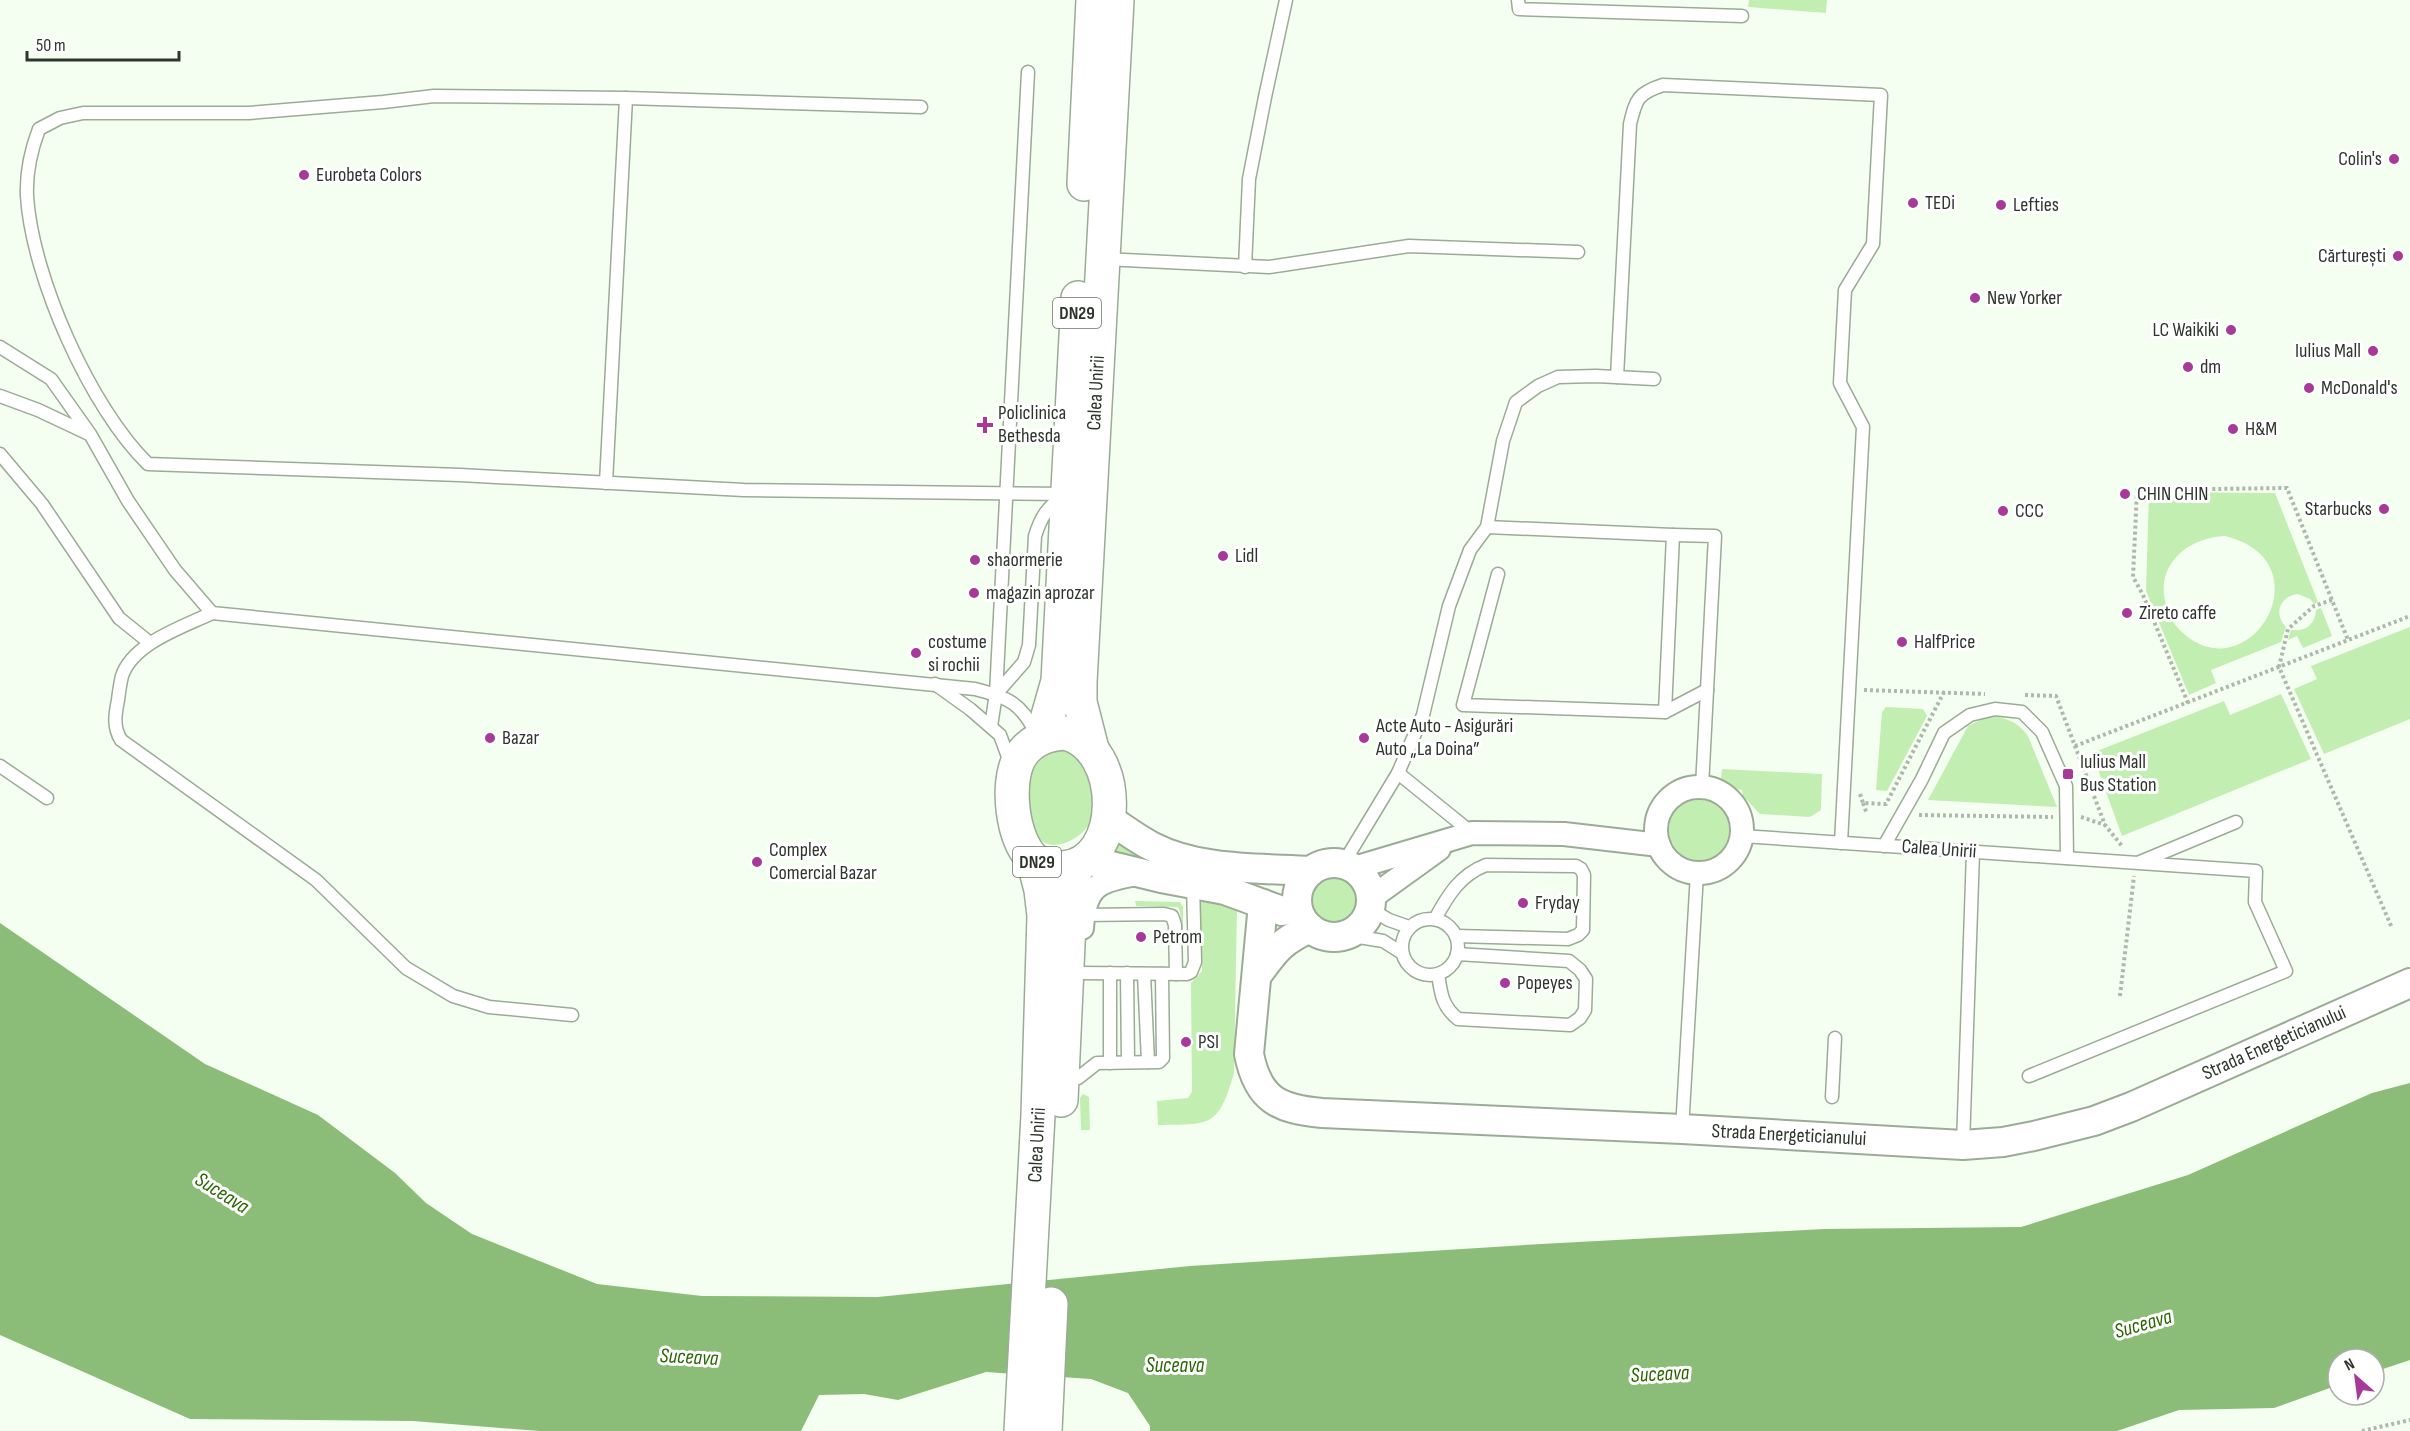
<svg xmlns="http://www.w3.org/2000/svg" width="2410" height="1431" viewBox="0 0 2410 1431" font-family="'Sofia Sans Condensed',sans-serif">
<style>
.green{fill:#c2eeb2;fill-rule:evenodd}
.water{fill:#8bbc78}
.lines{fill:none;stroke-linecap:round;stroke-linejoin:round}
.service-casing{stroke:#9bab96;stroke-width:15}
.minor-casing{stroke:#9bab96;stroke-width:26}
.tertiary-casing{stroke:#9bab96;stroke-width:32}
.primary-casing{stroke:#9bab96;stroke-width:36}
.path{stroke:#afb8ac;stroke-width:4;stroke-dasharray:3 3;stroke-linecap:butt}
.service{stroke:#fff;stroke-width:12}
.minor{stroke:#fff;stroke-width:22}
.tertiary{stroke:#fff;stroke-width:28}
.primary{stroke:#fff;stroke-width:33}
.poi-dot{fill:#a73a99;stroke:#fff;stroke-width:2}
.labels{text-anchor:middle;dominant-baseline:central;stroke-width:6;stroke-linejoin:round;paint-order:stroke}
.shield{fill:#fff;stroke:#6d726b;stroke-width:1.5}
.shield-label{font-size:18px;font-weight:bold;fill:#2e352c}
.poi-label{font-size:20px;fill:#2e352c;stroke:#fff;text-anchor:start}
.street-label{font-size:20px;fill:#2e352c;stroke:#fff}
.water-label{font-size:21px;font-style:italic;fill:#296600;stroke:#fff}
</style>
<rect width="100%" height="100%" fill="#f5fff1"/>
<!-- green -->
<g class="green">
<polygon points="1749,0 1827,0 1826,13 1748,7"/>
<path d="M2149,492L2275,493L2318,602L2314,604L2310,599L2298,594C2280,596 2273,614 2286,627L2281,642L2211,670L2216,683L2189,695L2146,591ZM2225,536C2323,560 2257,681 2192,640C2178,631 2170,620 2166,604C2154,564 2190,537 2225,536Z"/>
<path d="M2321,608L2332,636L2303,648L2297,636L2288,640L2291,630C2305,632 2315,625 2316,610Z"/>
<polygon points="2410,627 2410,719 2324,754 2294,689 2317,679 2311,666"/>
<polygon points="2281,694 2311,759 2122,836 2092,753 2224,701 2230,715"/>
<polygon points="1886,707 1923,709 1927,716 1887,791 1876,790 1882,712"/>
<path d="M1991,715C2008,719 2018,722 2028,736L2057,807L1928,800L1968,726Z"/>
<path d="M1058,750C1074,751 1078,755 1086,769C1089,774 1094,780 1095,785C1096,789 1095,795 1094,799C1094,808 1094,817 1088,826C1077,842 1046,856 1035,832C1022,803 1023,761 1058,750Z"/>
<polygon points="1722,769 1822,774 1821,810 1810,817 1760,814 1743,796 1742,790 1728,788 1721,780"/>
<circle cx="1699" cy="830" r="30"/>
<polygon points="1114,833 1161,863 1101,856"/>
<circle cx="1335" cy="900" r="35"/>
<path d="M1199,899L1237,907L1234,1073C1218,1128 1211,1124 1158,1125L1157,1101L1188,1098L1192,1092L1191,983L1202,971Z"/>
<polygon points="1135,901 1180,902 1183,907 1183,930 1181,929 1180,912 1178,907 1136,906"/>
<polygon points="1083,1094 1089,1097 1090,1130 1081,1130 1080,1098"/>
</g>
<!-- water -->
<polygon class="water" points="0,923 205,1064 318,1115 395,1173 426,1203 472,1234 597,1284 702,1296 878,1297 1190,1266 1541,1244 1824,1229 2021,1227 2188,1175 2372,1093 2410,1083 2410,1360 2374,1372 2374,1359 2338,1359 2338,1385 2274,1408 2179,1410 2117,1431 1150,1431 1150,1426 1128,1393 1091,1379 986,1372 898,1400 864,1394 819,1395 801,1431 540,1431 413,1421 190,1419 0,1335"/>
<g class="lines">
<defs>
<g id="service">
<polyline points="1518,0 1519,9 1742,16"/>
<path d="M921,107L626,98L434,96L383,102L249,113H83L60,118L39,129C31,150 26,173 27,196C32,277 91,409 148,464L460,475L744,490L1066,494"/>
<polyline points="1104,259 1269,267 1409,246 1578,252"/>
<polyline points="1245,267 1249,179 1265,97 1286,0"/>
<path d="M0,347L51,379L90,434L128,501L175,570L212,613L975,689C1007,697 1022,703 1036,734"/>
<path d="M1617,377L1630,124C1636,99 1638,93 1663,85L1881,95L1873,244L1845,290L1840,383L1863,427L1841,843"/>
<polyline points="0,396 38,410 89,434"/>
<polyline points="0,454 42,504 119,618 150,643"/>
<polyline points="606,483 626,98"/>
<polyline points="1487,527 1673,535 1665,712"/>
<polyline points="1673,535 1715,536 1702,787"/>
<polyline points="1498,574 1463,705 1665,712 1707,690"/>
<path d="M212,613C183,627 133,643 122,676C120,684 119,692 118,700C115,715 113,727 121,740L316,880L406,968L453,996L489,1007L572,1015"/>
<polyline points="935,684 970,709 1000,735 1011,765"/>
<path d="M996,694L1024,662L1029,645L1035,536C1041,517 1047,507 1064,496"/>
<polyline points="991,726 996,694 1028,72"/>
<polyline points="0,766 47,798"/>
<polyline points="1398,773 1472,833"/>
<polyline points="1742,836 2256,871 2255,902 2286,971 2029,1076"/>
<polyline points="1884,846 1922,779 1944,733 1970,715 1995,709 2022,712 2042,732 2066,786 2067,858"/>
<polyline points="2140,862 2236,822"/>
<polyline points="1343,864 1398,773 1423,715 1449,606 1470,550 1487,527 1503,441 1516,402 1538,386 1558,377 1596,376 1654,379"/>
<polyline points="1370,909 1389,920 1409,927"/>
<polyline points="1083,915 1164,914 1172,916 1175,925 1176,974"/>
<circle cx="1430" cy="947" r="28"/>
<path d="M1435,919C1448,895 1460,875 1486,865L1576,866L1581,869L1584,875L1583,930L1578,935L1568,939L1456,936"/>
<polyline points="1347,935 1383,941 1402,953"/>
<polyline points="1080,973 1187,974 1191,972 1195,962 1193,884"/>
<polyline points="1110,973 1110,1063"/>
<polyline points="1127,973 1128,1062"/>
<polyline points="1144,974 1148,1062"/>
<path d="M1438,974C1441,994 1442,1006 1458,1019L1570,1025L1580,1018L1585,1010L1586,979L1580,970L1569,961L1457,954"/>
<polyline points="1078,1078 1097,1063 1159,1062 1163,1058 1162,974"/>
<polyline points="1832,1097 1835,1038"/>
<polyline points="1682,1129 1697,873"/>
<polyline points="1963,1145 1973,852"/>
</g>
<g id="minor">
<circle cx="1699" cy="830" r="43"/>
<polyline points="1354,868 1472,833 1564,834 1659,845"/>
<polyline points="1371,898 1439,849"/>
<path d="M1082,928C1085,886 1098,880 1138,874"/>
</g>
<g id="tertiary">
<path d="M1108,818C1122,828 1136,838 1151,846C1199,871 1259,868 1311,871"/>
<polyline points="1087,860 1161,878 1225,890 1282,911"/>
<circle cx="1334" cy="900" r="37"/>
<path d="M1263,904L1249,1054C1258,1100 1279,1109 1322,1113L1682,1129L1963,1145L2003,1142L2034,1136L2094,1121L2131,1107L2410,983"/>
<path d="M1258,974C1276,949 1282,941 1310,928"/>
</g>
<g id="primary">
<polyline points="1084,184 1093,0"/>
<path d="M1065,733C1124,747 1125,863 1063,868C1053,869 1041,867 1033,859C1012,839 1006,784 1019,759C1028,742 1046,734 1065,733Z"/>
<polyline points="1042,737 1058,681 1078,298"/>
<polyline points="1092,749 1080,702 1080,682 1117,0"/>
<polyline points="1061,1100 1070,900 1076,866"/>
<polyline points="1021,1431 1038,1115 1044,916 1041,890 1033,859"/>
<polyline points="1045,1431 1051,1304"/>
</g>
</defs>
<!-- service casing -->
<use href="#service" class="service-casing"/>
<!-- minor casing -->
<use href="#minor" class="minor-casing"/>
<!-- tertiary casing -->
<use href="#tertiary" class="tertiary-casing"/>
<!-- primary casing -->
<use href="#primary" class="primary-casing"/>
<!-- path -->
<g class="path">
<polyline points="2332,600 2314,606 2288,629 2279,667 2392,928"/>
<polyline points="1864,690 1985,694"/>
<polyline points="2025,695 2056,696 2105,825 2122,846"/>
<polyline points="2188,703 2143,595 2133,577 2137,490 2287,488 2348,640"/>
<polyline points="2075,746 2410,616"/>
<polyline points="1860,794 1863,803 1886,804 1944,692"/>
<polyline points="1863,803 1867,814"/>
<polyline points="1919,815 2053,817"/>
<polyline points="2081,817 2105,825"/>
<polyline points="2120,996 2134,876"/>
<polyline points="2362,1431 2410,1420"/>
</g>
<!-- service -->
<use href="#service" class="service"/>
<!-- minor -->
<use href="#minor" class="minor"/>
<!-- tertiary -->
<use href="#tertiary" class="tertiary"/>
<!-- primary -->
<use href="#primary" class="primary"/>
</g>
<!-- markers -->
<g class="poi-dot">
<circle cx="2394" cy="159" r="6"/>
<circle cx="304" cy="175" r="6"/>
<circle cx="1913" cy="203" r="6"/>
<circle cx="2001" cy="205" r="6"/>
<circle cx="2398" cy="256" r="6"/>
<circle cx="1975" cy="298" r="6"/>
<circle cx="2231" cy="330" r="6"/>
<circle cx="2373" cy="351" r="6"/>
<circle cx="2188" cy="367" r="6"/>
<circle cx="2309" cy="388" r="6"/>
<path d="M982 416h6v6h6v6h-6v6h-6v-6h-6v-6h6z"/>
<circle cx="2233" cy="429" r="6"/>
<circle cx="2125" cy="494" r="6"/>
<circle cx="2384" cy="509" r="6"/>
<circle cx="2003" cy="511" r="6"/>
<circle cx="1223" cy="556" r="6"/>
<circle cx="975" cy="560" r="6"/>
<circle cx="974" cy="593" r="6"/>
<circle cx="2127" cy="613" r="6"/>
<circle cx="1902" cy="642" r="6"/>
<circle cx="916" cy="653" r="6"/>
<circle cx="490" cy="738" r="6"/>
<circle cx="1364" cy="738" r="6"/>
<rect x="2062" y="768" width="12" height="12" rx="3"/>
<circle cx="757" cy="862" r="6"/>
<circle cx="1523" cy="903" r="6"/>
<circle cx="1141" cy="937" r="6"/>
<circle cx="1505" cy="983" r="6"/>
<circle cx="1186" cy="1042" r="6"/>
</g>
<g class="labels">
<!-- shield labels -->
<g class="shield">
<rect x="1053" y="298" width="48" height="30" rx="4.5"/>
<rect x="1013" y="847" width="48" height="30" rx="4.5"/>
</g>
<g class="shield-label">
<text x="1077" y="313">DN29</text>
<text x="1037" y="862">DN29</text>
</g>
<!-- poi labels -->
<g class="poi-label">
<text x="2382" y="159" text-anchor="end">Colin's</text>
<text x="316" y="175">Eurobeta Colors</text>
<text x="1925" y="203">TEDi</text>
<text x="2013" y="205">Lefties</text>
<text x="2386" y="256" text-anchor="end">Cărturești</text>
<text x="1987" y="298">New Yorker</text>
<text x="2219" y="330" text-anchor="end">LC Waikiki</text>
<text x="2361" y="351" text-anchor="end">Iulius Mall</text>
<text x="2200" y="367">dm</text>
<text x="2321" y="388">McDonald's</text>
<text x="998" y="413">Policlinica<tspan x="998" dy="23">Bethesda</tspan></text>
<text x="2245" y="429">H&amp;M</text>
<text x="2137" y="494">CHIN CHIN</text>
<text x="2372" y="509" text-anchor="end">Starbucks</text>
<text x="2015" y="511">CCC</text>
<text x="1235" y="556">Lidl</text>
<text x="987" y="560">shaormerie</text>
<text x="986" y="593">magazin aprozar</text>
<text x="2139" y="613">Zireto caffe</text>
<text x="928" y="642">costume<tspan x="928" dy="23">si rochii</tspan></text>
<text x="1914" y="642">HalfPrice</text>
<text x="1376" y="726">Acte Auto - Asigurări<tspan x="1376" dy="23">Auto „La Doina”</tspan></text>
<text x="502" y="738">Bazar</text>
<text x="2080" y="762">Iulius Mall<tspan x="2080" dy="23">Bus Station</tspan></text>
<text x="769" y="850">Complex<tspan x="769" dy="23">Comercial Bazar</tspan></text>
<text x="1535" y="903">Fryday</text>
<text x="1153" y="937">Petrom</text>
<text x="1517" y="983">Popeyes</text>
<text x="1198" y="1042">PSI</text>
</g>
<!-- street labels -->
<g class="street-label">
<text transform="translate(1096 393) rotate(-87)">Calea Unirii</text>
<text transform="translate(1939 849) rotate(4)">Calea Unirii</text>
<text transform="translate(2274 1043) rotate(-24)">Strada Energeticianului</text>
<text transform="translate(1789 1135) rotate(3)">Strada Energeticianului</text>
<text transform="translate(1037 1145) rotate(-87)">Calea Unirii</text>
</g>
<!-- water labels -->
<g class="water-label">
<text transform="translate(222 1193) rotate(32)">Suceava</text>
<text transform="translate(2143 1324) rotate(-16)">Suceava</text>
<text transform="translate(689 1357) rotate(3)">Suceava</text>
<text x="1175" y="1365">Suceava</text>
<text transform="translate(1660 1374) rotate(-3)">Suceava</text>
</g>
</g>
<!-- north arrow -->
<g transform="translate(2356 1377) rotate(332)"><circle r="28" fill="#ffffff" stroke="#abaeab" stroke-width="1.5"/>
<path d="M0-4.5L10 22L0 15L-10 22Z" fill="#a73a99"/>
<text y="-9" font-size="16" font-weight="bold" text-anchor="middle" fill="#2e352c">N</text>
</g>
<!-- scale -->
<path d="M27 51v9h152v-9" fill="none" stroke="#2e352c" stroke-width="3"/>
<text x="36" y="51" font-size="18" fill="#2e352c" stroke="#ffffff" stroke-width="4.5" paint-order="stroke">50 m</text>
</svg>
